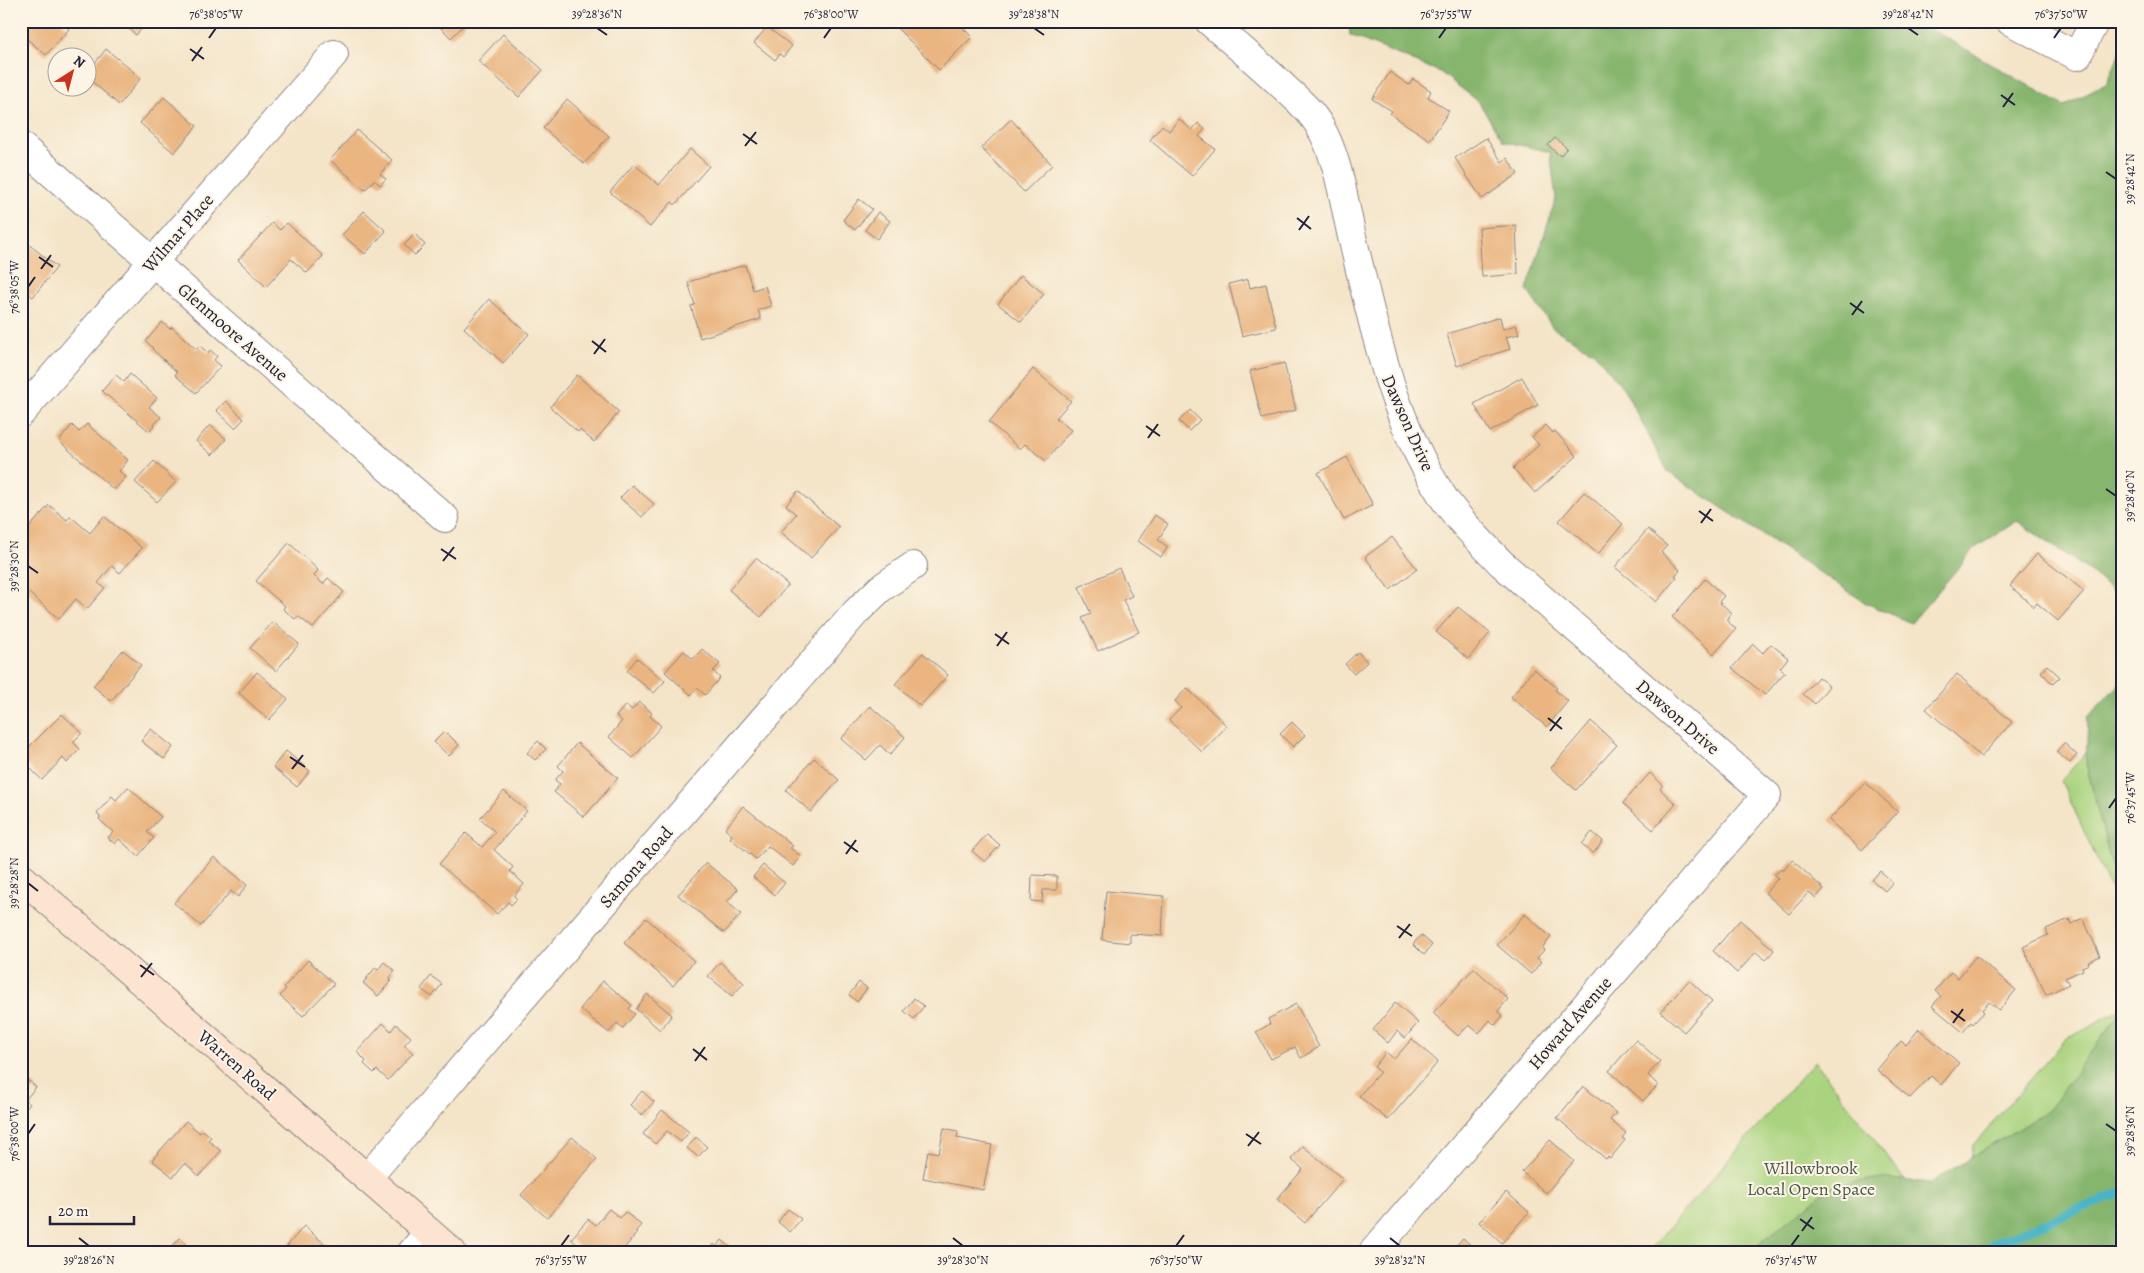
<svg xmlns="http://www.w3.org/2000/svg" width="2144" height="1273" viewBox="0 0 2144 1273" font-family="Alegreya,serif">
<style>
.green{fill:#a9d37e;stroke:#667a5c}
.forest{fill:#86b56d;stroke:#546c54}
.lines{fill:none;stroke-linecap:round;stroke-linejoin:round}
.stream{stroke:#49b4c6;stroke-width:9}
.building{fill:#eab581}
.street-casing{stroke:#8b8382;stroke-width:30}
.secondary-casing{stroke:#8b8382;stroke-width:30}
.street{stroke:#fff;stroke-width:28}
.secondary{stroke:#fde4d0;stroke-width:28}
.ticks{fill:none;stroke:#22223b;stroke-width:2}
.labels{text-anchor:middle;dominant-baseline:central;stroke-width:4;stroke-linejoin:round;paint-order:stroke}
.street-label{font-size:18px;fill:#22223b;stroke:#fcf5e5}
.park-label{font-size:18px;fill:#4a574f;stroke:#fcf5e5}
.neatline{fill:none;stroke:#22223b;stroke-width:2}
.ticks-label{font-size:12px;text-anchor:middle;fill:#22223b}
</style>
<rect width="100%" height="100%" fill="#fcf5e5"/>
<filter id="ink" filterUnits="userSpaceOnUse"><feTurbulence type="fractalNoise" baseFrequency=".02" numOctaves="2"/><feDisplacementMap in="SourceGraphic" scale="10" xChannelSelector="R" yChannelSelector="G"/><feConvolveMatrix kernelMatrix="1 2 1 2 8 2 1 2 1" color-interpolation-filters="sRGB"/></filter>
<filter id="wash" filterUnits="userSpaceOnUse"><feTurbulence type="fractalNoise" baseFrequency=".0096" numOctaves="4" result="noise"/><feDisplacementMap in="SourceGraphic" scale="20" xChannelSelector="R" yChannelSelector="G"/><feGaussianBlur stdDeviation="1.12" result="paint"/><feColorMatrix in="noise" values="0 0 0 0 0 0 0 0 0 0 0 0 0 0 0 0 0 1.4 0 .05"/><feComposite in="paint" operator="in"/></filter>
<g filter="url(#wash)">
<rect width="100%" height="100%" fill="#f4e4c8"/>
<!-- green -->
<g class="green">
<polygon points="2123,711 2123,916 2061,781"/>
<polygon points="2123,1008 2123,1252 1966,1203 1973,1145 2067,1038"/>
<polygon points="1815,1061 1909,1186 1936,1252 1648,1252"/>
</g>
<!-- forest -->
<g class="forest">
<polygon points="1349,21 1917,21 2064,106 2106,84 2123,46 2123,601 2094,574 2017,521 1975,548 1911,623 1866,603 1668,472 1624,389 1594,352 1553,328 1527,290 1556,198 1550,152 1503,141 1478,101 1440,72 1350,35"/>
<polygon points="2123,680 2123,918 2121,903 2086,764 2088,717"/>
<polygon points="2123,1009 2123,1252 1749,1252 1832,1186 1880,1178 1930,1183 2047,1111"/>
</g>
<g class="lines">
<!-- stream -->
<polyline class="stream" points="1992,1244 2123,1192"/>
</g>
<g id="blocks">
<!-- building -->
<g class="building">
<polygon points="21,21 60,21 69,29 46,55 21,34"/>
<polygon points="121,21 149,21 136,35"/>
<polygon points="434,21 468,21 451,38"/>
<polygon points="904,21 956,21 972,37 939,70 897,28"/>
<polygon points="767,27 792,46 783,57 780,54 775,60 754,43"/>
<polygon points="503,34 543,70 519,97 478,61"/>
<polygon points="106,49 141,78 119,105 88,78 88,72"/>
<polygon points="1390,72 1409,85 1413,79 1431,91 1428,97 1449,111 1430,140 1390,114 1392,111 1372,99"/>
<polygon points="164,97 197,126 174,153 140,123"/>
<polygon points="567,99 609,136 584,164 543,128"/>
<polygon points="1011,119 1052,165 1024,192 981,148"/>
<polygon points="1179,119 1192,130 1198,123 1205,129 1199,136 1215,149 1192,176 1150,140 1162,125 1169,131"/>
<polygon points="357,130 392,160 380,174 386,179 380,185 374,180 365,190 330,160"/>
<polygon points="1486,138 1502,162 1507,158 1518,174 1482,199 1455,158"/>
<polygon points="1555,138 1567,148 1560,156 1548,145"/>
<polygon points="690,149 709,166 675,205 672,202 650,227 610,192 634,164 659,185"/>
<polygon points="859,199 872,209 855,230 843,220"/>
<polygon points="364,211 386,231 365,254 342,235"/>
<polygon points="878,212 890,221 877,239 865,230"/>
<polygon points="272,223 280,230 287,223 323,256 307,273 291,259 266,287 238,260"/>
<polygon points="1516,225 1518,274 1482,277 1479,228"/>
<polygon points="415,234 425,245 415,255 404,245"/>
<polygon points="21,238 57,267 33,297 21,288"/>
<polygon points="745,265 753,290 765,286 771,306 758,310 761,319 700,338 691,306 695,305 688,282"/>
<polygon points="1021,275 1044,294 1021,322 998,304"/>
<polygon points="1248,279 1250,288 1266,284 1276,328 1242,336 1229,284"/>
<polygon points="489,299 529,334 503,363 464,328"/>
<polygon points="1500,317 1503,329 1516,325 1519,334 1506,337 1510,349 1457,366 1447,334"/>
<polygon points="162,322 170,329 172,327 196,349 200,346 208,353 210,350 217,356 214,360 221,366 196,393 175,375 177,372 152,349 153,348 146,341"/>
<polygon points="1284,363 1296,410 1262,419 1250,371"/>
<polygon points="1033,369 1071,401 1056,418 1071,430 1046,461 1025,444 1020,449 989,422"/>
<polygon points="130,374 157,398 149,407 161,417 149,431 102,391 116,375 124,382"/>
<polygon points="577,375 619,412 594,442 580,430 578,432 550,407"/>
<polygon points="1522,377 1538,405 1490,432 1474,404"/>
<polygon points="226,401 244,419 235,428 216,410"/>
<polygon points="1190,410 1200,420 1189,431 1179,421"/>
<polygon points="87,424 128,460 119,471 126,477 114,490 59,441 72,425 79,432"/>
<polygon points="210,425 226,439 212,455 196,441"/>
<polygon points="1546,425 1553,433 1555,431 1577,456 1535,493 1513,468 1539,445 1532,437"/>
<polygon points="1347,457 1373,505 1344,520 1318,473"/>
<polygon points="154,461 176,482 157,502 135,482"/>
<polygon points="632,485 654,504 642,517 620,498"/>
<polygon points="798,491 839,527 811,558 781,532 796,514 786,505"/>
<polygon points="1584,492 1623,524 1598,554 1559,521"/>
<polygon points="49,505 67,520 70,516 90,533 104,516 142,548 120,573 112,566 98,583 105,588 87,609 76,599 59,619 21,586 21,537"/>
<polygon points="1155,515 1168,524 1158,540 1168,547 1161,557 1138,541"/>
<polygon points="1648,529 1667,546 1661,552 1680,570 1675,576 1677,577 1656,602 1615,567"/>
<polygon points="1392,537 1417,569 1390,590 1365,557"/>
<polygon points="289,543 318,570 314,576 323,584 328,578 344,592 313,628 298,616 295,619 283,609 285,606 256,581"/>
<polygon points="2037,554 2084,591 2058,621 2037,603 2034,607 2010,586"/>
<polygon points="756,558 788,585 761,617 729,590"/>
<polygon points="1119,568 1132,596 1123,600 1139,632 1098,651 1082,618 1091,614 1079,587"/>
<polygon points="1705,579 1724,596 1719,602 1732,613 1726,620 1736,629 1714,654 1672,617"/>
<polygon points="1458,607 1490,633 1468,659 1436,632"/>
<polygon points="273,622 299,644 276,671 250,648"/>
<polygon points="1753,644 1763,653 1771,644 1788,658 1780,668 1785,672 1765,695 1732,668"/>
<polygon points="702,649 720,664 713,671 720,678 705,695 697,688 691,695 665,672 684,651 693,659"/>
<polygon points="123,650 141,665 111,701 93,686"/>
<polygon points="1358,652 1367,662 1354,674 1345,664"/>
<polygon points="923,653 948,675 920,706 895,684"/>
<polygon points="637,658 665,681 654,693 627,671"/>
<polygon points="2047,665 2060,677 2053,684 2041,672"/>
<polygon points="1534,669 1557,688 1555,690 1568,701 1547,727 1511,697"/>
<polygon points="257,672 288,699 269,720 239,693"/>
<polygon points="1957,674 2012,722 1981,757 1926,709"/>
<polygon points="1818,677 1829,686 1815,704 1803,694"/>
<polygon points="1187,688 1227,726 1202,752 1169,720 1181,708 1175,701"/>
<polygon points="639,702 652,713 650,716 661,726 633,758 609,737 622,721 616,716 626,705 632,710"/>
<polygon points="870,706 905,737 890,755 880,745 866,760 841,739"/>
<polygon points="62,714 82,733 73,742 80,749 67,763 63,758 42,780 21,759 27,753 25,751"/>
<polygon points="1591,721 1617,745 1576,790 1551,768"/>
<polygon points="1292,722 1305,735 1293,747 1280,734"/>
<polygon points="151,729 173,747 164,759 141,741"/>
<polygon points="445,731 459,745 449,756 434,742"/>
<polygon points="538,741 546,749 535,760 527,753"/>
<polygon points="577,743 618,778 584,817 554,792 560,784 555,780 563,771 558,766"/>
<polygon points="2064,743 2077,755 2070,763 2056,752"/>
<polygon points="286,751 310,771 297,787 273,767"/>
<polygon points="814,758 839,780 811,812 786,790"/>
<polygon points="1650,773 1663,785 1660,789 1676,804 1653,830 1623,803"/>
<polygon points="1865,782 1898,812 1862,850 1829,820"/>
<polygon points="128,787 161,817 147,832 154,838 138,856 119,839 115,844 108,838 113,832 99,819 100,817 97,813 112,796 116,800"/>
<polygon points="504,791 527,811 494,850 513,867 510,871 524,884 514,896 517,899 511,905 508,902 497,914 439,864 466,833 482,847 495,832 480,818"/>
<polygon points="743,806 793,846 790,848 801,856 793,866 768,846 756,859 730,838 732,835 725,829"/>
<polygon points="1592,832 1603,841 1593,854 1582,844"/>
<polygon points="987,834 1000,845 985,862 972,851"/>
<polygon points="214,857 247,885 238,897 231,891 201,926 174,903"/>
<polygon points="1792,860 1824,889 1816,898 1809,892 1789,914 1765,893 1778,878 1774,875 1781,869 1783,871"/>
<polygon points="706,863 738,889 727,902 741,914 724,933 678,895"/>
<polygon points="763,865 785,883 775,895 753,877"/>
<polygon points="1880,871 1893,882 1885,891 1872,880"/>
<polygon points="1032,875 1057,876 1057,890 1043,890 1042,902 1031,901"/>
<polygon points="1106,891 1164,896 1162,936 1130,934 1130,943 1102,940"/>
<polygon points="1525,914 1551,937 1542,948 1544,950 1537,958 1541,962 1531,974 1497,945"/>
<polygon points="646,918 694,961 673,986 624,943"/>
<polygon points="2083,918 2100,956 2088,962 2089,964 2082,967 2083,970 2065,978 2069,984 2046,995 2023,947 2048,935 2046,929 2069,919 2071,924"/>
<polygon points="1740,920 1774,950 1766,960 1756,952 1737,973 1713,951"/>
<polygon points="1421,935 1432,945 1424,955 1413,944"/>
<polygon points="1976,956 2016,990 1999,1010 1989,1002 1982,1010 1984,1012 1973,1024 1971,1022 1963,1032 1932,1006 1941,996 1935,991 1951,972 1958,978"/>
<polygon points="308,960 334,984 303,1016 280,996 286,989 284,987"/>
<polygon points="384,962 395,971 389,979 391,981 378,996 363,983 375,968 378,970"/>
<polygon points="720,962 744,983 732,996 708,976"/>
<polygon points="1474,968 1508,999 1498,1011 1503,1016 1495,1025 1490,1020 1479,1033 1469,1025 1458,1036 1433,1013"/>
<polygon points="431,976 442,984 432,997 421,989"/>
<polygon points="1689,980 1712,1001 1684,1032 1661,1012"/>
<polygon points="603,981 632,1005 629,1009 635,1014 623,1028 617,1023 609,1033 580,1009"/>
<polygon points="859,982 867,988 857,1002 849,995"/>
<polygon points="647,994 672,1015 660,1030 636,1009"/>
<polygon points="914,998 924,1006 914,1019 904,1011"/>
<polygon points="1395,1003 1418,1023 1405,1038 1397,1031 1388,1043 1373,1030"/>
<polygon points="1296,1004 1319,1047 1301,1058 1295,1047 1271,1059 1256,1032 1270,1024 1268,1019"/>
<polygon points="383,1023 391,1031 396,1024 411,1037 404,1045 413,1053 388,1080 377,1070 374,1073 364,1064 366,1061 357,1052"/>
<polygon points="1919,1029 1959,1063 1941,1085 1931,1076 1910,1098 1877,1070 1901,1041 1906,1045"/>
<polygon points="1412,1039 1438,1062 1388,1120 1359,1096 1380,1072 1374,1067 1386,1052 1394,1059"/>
<polygon points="1636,1040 1660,1061 1648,1075 1658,1085 1643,1101 1609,1071"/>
<polygon points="21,1075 36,1087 25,1100 30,1104 22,1113"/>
<polygon points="1583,1086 1616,1113 1610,1120 1626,1133 1622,1138 1625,1140 1610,1159 1608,1157 1606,1159 1557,1118"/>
<polygon points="642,1091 654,1102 642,1115 630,1105"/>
<polygon points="662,1110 689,1132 681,1142 667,1131 655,1144 643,1134"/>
<polygon points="186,1121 200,1133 203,1130 211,1137 208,1140 221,1151 199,1176 185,1163 173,1177 152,1160"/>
<polygon points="944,1128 958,1131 957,1138 992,1145 983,1190 923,1178 928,1151 939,1153"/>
<polygon points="572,1137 597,1159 547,1218 521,1195"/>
<polygon points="696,1137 707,1147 698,1157 687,1148"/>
<polygon points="1550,1140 1574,1161 1546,1193 1522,1172"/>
<polygon points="1303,1146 1343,1179 1305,1223 1277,1199 1303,1169 1291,1159"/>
<polygon points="1506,1192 1529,1212 1502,1243 1479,1222"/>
<polygon points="609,1209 620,1218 625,1212 641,1225 635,1232 637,1233 621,1252 585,1252 571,1239 588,1219 596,1225"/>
<polygon points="788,1209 801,1219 790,1232 778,1222"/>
<polygon points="304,1226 334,1252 282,1252"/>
<polygon points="180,1238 188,1245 182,1252 170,1252 169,1250"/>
<polygon points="1463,1238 1478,1252 1447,1252 1449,1250 1451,1251"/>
<polygon points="722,1240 733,1249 730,1252 707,1252 714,1244 716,1247"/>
</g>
</g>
</g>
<g filter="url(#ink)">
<use href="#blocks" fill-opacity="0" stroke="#8b8382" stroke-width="1"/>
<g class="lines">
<defs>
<g id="street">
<path d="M1209,21C1235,44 1261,65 1286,89C1298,100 1311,111 1319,125C1340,160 1344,206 1354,245C1375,332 1393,421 1443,497C1459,521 1481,542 1501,563L1767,795L1373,1252"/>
<polyline points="2010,21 2077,56 2095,21"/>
<polyline points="21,146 445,518"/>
<polyline points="21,413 334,54"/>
<polyline points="367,1178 856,612 881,588 913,566"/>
<polyline points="412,1252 429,1232"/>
</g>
<polyline id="secondary" points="21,877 452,1252"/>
</defs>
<!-- street casing -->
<use href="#street" class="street-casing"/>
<!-- secondary casing -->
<use href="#secondary" class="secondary-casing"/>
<!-- street -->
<use href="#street" class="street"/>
<!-- secondary -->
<use href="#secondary" class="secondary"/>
</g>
</g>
<!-- ticks -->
<path class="ticks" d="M597,28L607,35M1034,28L1044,35M1908,28L1918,35M209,38L216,28M824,38L831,28M1439,38L1446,28M2054,38L2061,28M190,49L204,59M192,61L202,47M2001,95L2015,105M2003,107L2013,93M743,134L757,144M745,146L756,132M2106,172L2116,179M1297,218L1311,229M1299,230L1309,216M39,257L53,267M41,269L51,255M28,287L35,277M1850,303L1864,313M1852,315L1862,301M592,341L606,352M594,354L605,339M1146,426L1160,436M1148,438L1158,424M2106,489L2116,496M1699,511L1713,521M1701,523L1711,509M441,549L456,559M443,561L454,547M28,566L38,573M995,634L1009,644M997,646L1007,632M1548,718L1562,729M1550,731L1561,717M290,757L305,767M292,769L303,755M2109,808L2116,798M844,842L858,852M846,854L856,840M28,883L38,891M1397,926L1412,936M1399,938L1410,924M140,965L154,975M141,977L152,963M1951,1011L1965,1021M1953,1023L1963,1009M693,1049L707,1060M695,1061L705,1047M2106,1124L2116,1131M28,1134L35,1124M1246,1134L1261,1144M1248,1146L1259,1132M1800,1219L1814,1229M1802,1231L1812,1217M79,1238L89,1246M953,1238L963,1246M1390,1238L1400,1246M561,1246L569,1235M1176,1246L1184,1235M1791,1246L1799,1235"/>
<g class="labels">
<!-- street labels -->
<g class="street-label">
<text transform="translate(178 233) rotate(-49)">Wilmar Place</text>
<text transform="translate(233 332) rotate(41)">Glenmoore Avenue</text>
<text transform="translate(1408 423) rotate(66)">Dawson Drive</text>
<text transform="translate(1678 717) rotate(41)">Dawson Drive</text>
<text transform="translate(636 867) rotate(-49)">Samona Road</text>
<text transform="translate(1570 1023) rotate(-49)">Howard Avenue</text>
<text transform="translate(237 1065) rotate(41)">Warren Road</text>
</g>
<!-- park labels -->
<g class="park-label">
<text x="1811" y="1168">Willowbrook<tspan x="1811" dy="21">Local Open Space</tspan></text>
</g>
</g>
<!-- margin -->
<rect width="2144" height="1273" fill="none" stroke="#fcf5e5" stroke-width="55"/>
<!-- north arrow -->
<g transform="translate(72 72) rotate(36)"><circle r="24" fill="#fcf5e5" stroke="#a5a1a1"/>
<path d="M0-4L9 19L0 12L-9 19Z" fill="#c8321e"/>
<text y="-8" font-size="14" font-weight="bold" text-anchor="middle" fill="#22223b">N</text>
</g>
<!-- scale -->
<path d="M50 1216v8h84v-8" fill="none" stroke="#22223b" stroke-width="2.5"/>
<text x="58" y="1216" font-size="15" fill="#22223b" stroke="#fcf5e5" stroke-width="4" paint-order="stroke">20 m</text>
<rect x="28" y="28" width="2088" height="1218" class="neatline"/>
<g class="ticks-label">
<text x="216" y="18">76°38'05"W</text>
<text x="597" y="18">39°28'36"N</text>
<text x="831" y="18">76°38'00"W</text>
<text x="1034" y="18">39°28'38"N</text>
<text x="1446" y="18">76°37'55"W</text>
<text x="1908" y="18">39°28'42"N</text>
<text x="2061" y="18">76°37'50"W</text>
<text transform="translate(2130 179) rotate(-90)" y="4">39°28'42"N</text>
<text transform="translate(14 287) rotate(-90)" y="4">76°38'05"W</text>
<text transform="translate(2130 496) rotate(-90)" y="4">39°28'40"N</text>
<text transform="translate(14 566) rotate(-90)" y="4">39°28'30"N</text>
<text transform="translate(2130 798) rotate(-90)" y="4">76°37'45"W</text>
<text transform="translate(14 883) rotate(-90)" y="4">39°28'28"N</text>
<text transform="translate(2130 1131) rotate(-90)" y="4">39°28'36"N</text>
<text transform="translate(14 1134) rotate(-90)" y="4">76°38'00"W</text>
<text x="89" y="1264">39°28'26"N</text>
<text x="561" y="1264">76°37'55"W</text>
<text x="963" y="1264">39°28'30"N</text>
<text x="1176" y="1264">76°37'50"W</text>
<text x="1400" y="1264">39°28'32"N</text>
<text x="1791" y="1264">76°37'45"W</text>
</g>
</svg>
